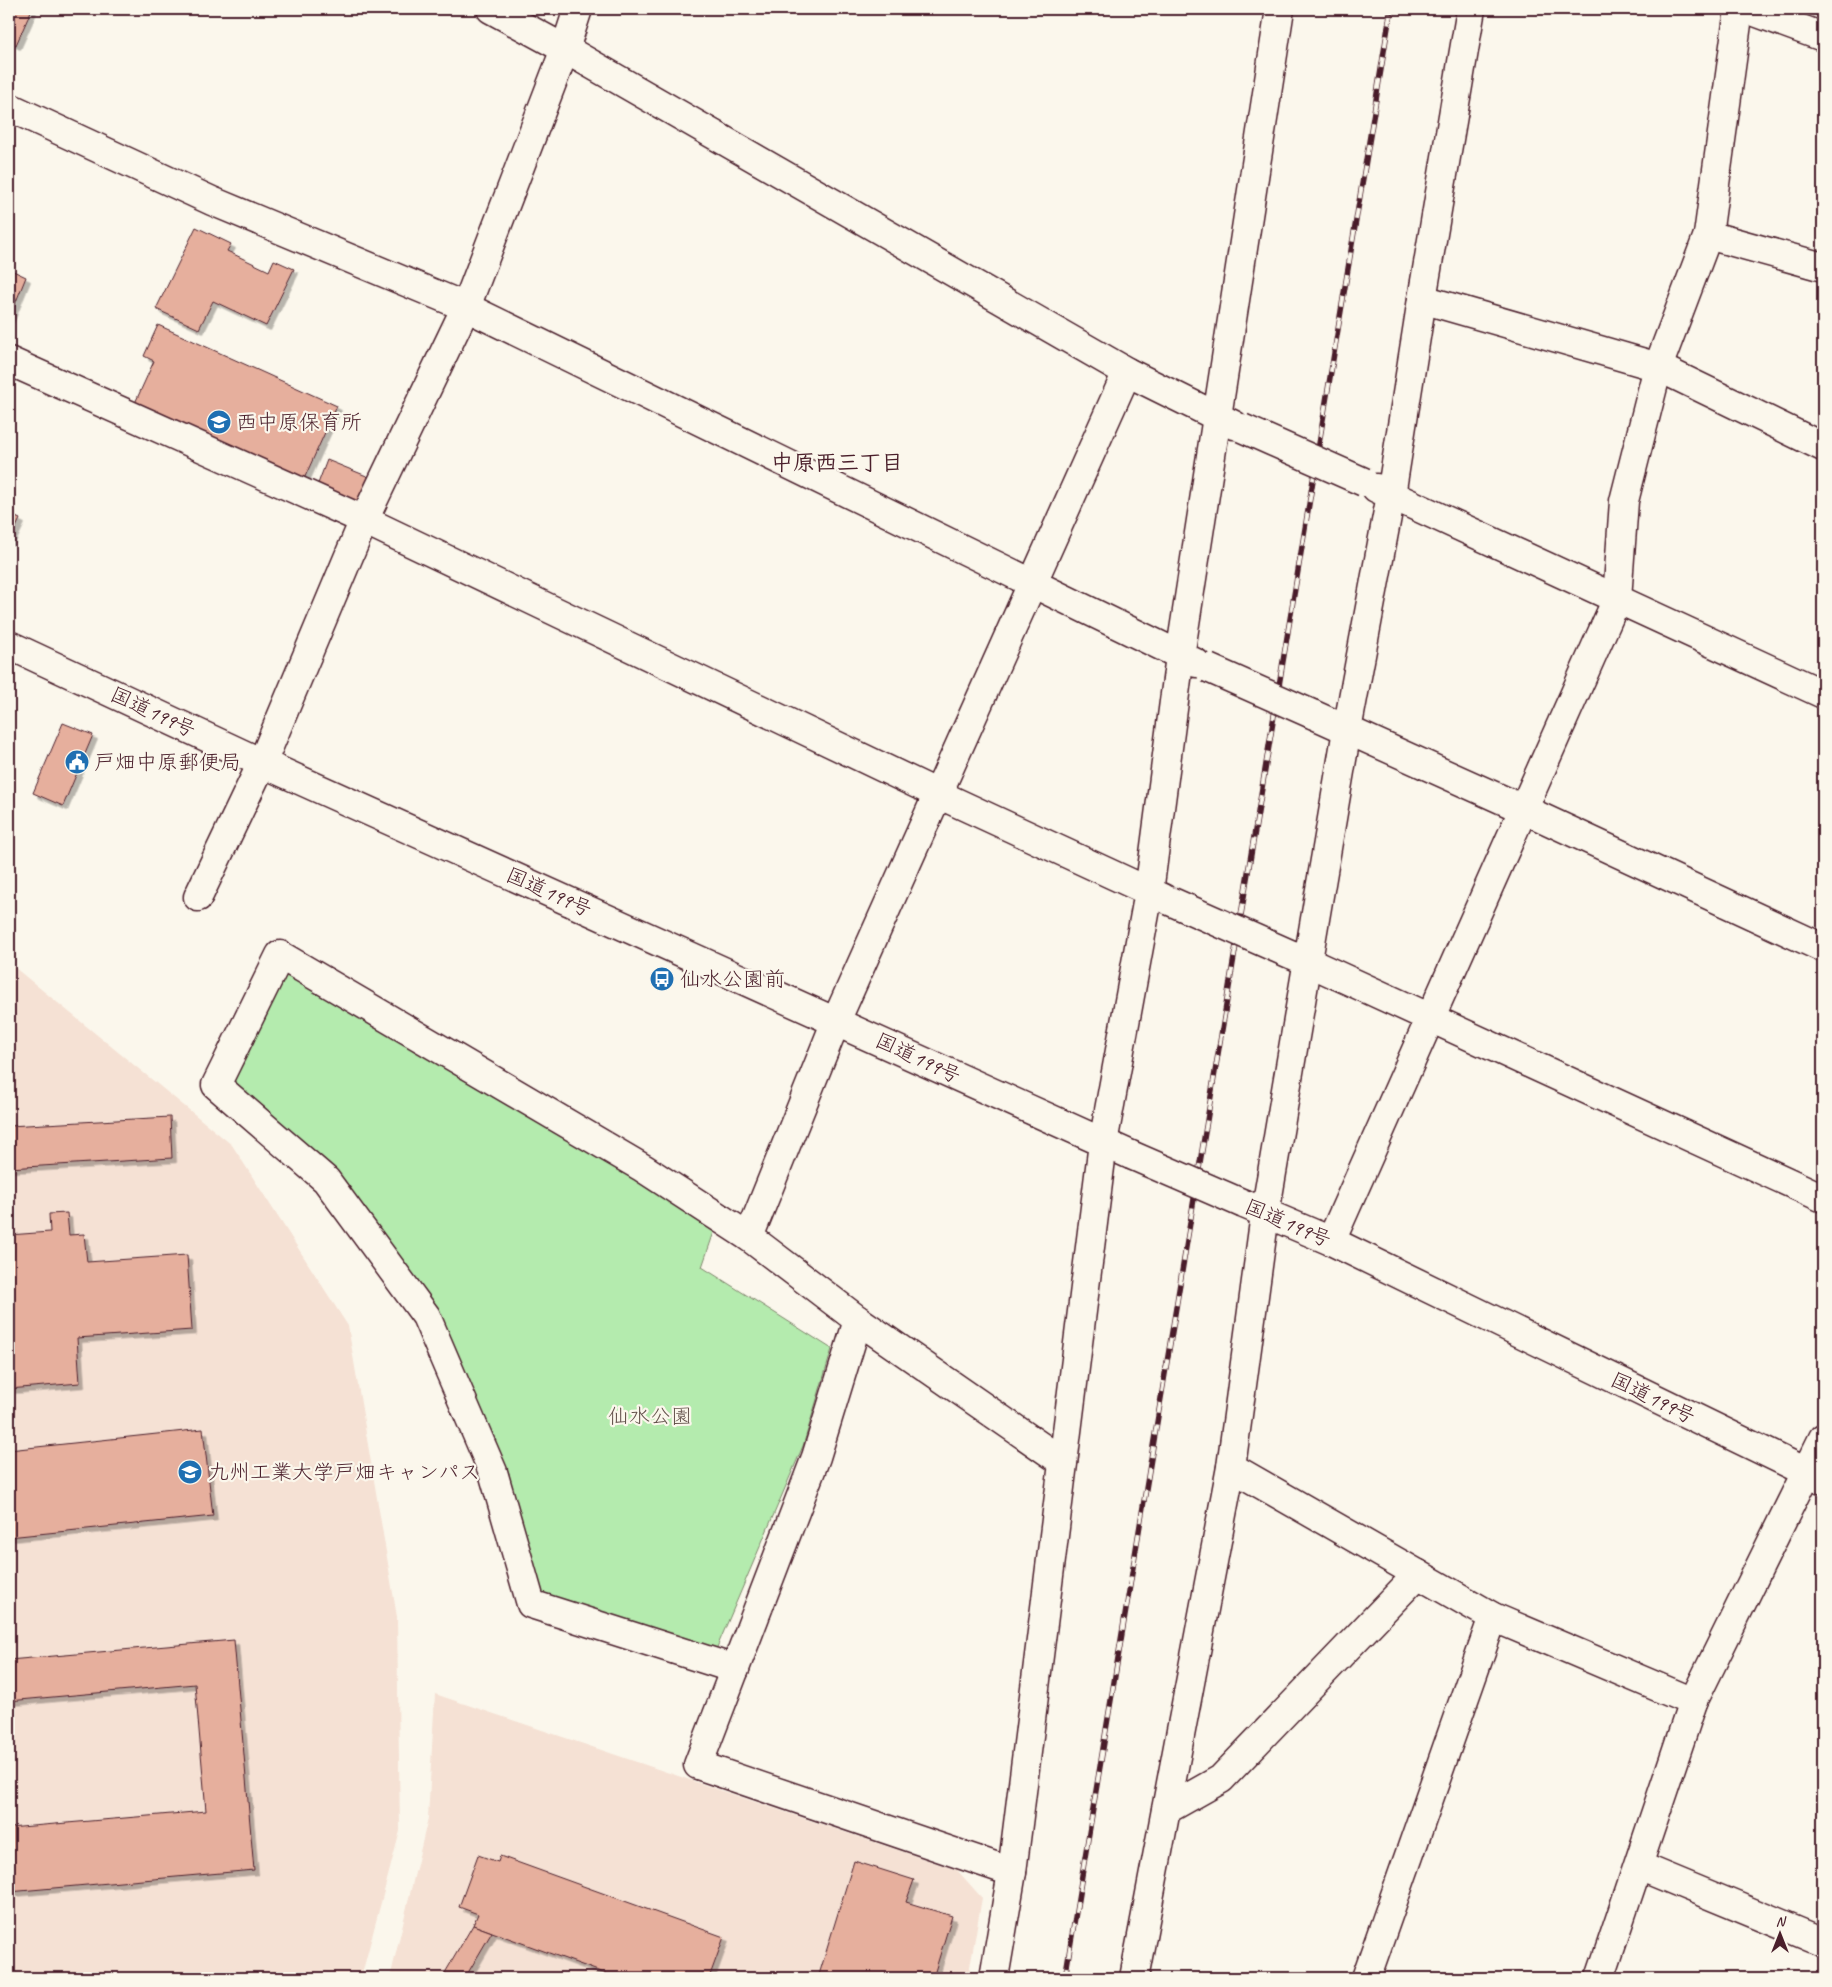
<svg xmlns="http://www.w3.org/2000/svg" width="1832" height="1987" viewBox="0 0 1832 1987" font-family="Caveat,'Klee One',sans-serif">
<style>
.built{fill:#f5e1d4}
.green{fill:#b4ebae;stroke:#7f856c}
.building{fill:#e6af9d;stroke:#4a1f2b;filter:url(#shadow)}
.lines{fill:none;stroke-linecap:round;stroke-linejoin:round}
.minor-casing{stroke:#4a1f2b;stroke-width:31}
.highway-casing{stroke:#4a1f2b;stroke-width:31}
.minor{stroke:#fbf7ec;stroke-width:28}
.highway{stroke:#fbf7ec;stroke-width:28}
.rail-casing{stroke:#4a1f2b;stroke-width:5.5}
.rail{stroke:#fbf7ec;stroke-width:4;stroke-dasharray:11;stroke-linecap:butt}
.minor-bridge-casing{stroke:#4a1f2b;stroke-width:31;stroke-linecap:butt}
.highway-bridge-casing{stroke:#4a1f2b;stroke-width:31;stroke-linecap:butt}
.minor-bridge{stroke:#fbf7ec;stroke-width:28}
.highway-bridge{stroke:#fbf7ec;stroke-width:28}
.labels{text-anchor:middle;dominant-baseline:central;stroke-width:4.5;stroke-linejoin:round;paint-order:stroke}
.poi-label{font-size:21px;fill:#4a1f2b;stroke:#fbf7ec;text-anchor:start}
.street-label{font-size:21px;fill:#4a1f2b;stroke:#fbf7ec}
.park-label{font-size:21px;fill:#64524c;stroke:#fbf7ec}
.neighbourhood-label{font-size:22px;font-weight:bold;fill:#4a1f2b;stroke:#fbf7ec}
</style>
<defs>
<filter id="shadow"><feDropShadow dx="4.5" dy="4.5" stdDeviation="0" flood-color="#0004"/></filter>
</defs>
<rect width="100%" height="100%" fill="#fbf7ec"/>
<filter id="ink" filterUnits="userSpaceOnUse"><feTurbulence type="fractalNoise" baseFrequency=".02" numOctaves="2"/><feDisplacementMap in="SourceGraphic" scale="10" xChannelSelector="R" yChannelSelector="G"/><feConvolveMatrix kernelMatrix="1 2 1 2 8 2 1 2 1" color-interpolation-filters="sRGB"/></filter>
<g filter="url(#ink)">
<!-- built -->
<g class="built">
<polygon points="9,963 232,1145 348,1326 397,1617 400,1831 361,1978 9,1978"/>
<polygon points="435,1694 957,1870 982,1898 968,1978 390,1978 428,1818"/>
</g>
<!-- green -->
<polygon class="green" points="280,955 577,1128 714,1232 702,1267 832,1349 803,1446 715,1652 523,1593 509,1473 426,1316 326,1180 216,1085"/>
<!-- building -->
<g class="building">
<polygon points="9,9 32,9 16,45 9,42"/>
<polygon points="196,227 231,244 227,251 269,271 274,260 294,269 266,326 213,301 199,329 156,309"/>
<polygon points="9,269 26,277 9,319"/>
<polygon points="158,325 337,406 304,479 135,403 154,361 144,356"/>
<polygon points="327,460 369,477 358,506 316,489"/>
<polygon points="9,514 20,519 9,542"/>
<polygon points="63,723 93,735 63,806 33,793"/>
<polygon points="170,1117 172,1158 9,1168 9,1126"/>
<polygon points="67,1213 69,1235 84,1234 87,1262 187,1255 192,1330 77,1338 80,1383 9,1389 9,1235 50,1232 49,1214"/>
<polygon points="203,1429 213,1516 9,1537 9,1450"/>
<polygon points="234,1640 254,1870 9,1892 9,1828 206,1811 195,1684 9,1701 9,1660"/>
<polygon points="478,1855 498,1862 500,1856 724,1937 709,1978 617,1978 473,1925 478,1914 459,1907"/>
<polygon points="854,1861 914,1880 906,1902 952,1916 933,1978 818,1978"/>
<polygon points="473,1925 492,1932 465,1978 442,1978"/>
</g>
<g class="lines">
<defs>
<g id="minor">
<polyline points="491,9 565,49 1127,372 1234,425"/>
<polyline points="1747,9 1823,37"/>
<polyline points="9,107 212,201 466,307 1196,663"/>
<polyline points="1708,235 1823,267"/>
<polyline points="1422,299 1658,367 1823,447"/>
<polyline points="9,361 364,520 938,794 1163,898"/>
<polyline points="1376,488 1823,694"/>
<polyline points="1312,714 1523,809 1823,948"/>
<polyline points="198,897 262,763 364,520 466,307 565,49 578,9"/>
<polyline points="1293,955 1823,1198"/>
<polyline points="1331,1241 1617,599 1624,501 1658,367 1708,235 1739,9"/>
<polyline points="858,1320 816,1457 698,1765 1012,1872"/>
<polyline points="1063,1462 858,1320 749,1237 836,1021 1127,372"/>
<polyline points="1231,1467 1493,1617 1693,1702"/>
<polyline points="735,1669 531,1604 493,1472 426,1316 326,1180 216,1085 280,955 643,1168 749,1237"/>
<polyline points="1166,1810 1221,1779 1418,1574"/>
<polyline points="1639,1866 1823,1942"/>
<polyline points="994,1978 1012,1872 1103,1143 1149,892 1180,656 1280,9"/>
<polyline points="1134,1978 1231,1467 1265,1214 1347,730 1391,495 1422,299 1471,9"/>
<polyline points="1366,1978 1493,1617"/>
<polyline points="1600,1978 1693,1702 1823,1438"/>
</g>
<g id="highway">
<polyline points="9,645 262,763 1131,1155"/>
<polyline points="1244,1204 1331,1241 1823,1480"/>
</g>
</defs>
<!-- minor casing -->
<use href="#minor" class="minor-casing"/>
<!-- highway casing -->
<use href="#highway" class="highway-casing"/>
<!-- minor -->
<use href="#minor" class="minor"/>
<!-- highway -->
<use href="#highway" class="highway"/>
<defs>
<polyline id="rail" points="1065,1978 1391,9"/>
</defs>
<!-- rail casing -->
<use href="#rail" class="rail-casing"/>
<!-- rail -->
<use href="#rail" class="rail"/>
<defs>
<g id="minor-bridge">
<polyline points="1242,428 1364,482"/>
<polyline points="1208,668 1312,714"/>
<polyline points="1170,901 1290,954"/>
</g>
<polyline id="highway-bridge" points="1131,1155 1244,1204"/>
</defs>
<!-- minor-bridge casing -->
<use href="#minor-bridge" class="minor-bridge-casing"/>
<!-- highway-bridge casing -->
<use href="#highway-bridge" class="highway-bridge-casing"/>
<!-- minor-bridge -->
<use href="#minor-bridge" class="minor-bridge"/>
<!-- highway-bridge -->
<use href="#highway-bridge" class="highway-bridge"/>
</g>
</g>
<!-- icons -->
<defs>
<symbol id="school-disc" viewBox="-11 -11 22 22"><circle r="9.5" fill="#1f6fb2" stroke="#fbf7ec"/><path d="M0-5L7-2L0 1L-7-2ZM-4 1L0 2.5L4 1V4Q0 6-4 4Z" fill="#fff"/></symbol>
<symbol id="civic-disc" viewBox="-11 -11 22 22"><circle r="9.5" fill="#1f6fb2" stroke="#fbf7ec"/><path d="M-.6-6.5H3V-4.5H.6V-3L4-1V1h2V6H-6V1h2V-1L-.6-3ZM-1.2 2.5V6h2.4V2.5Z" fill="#fff"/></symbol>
<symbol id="bus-disc" viewBox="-11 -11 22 22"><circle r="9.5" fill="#1f6fb2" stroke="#fbf7ec"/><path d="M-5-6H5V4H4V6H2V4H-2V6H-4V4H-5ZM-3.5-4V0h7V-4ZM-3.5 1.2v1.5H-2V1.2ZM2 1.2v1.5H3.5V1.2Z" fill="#fff"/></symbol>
<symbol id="university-disc" viewBox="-11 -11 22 22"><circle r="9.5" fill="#1f6fb2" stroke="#fbf7ec"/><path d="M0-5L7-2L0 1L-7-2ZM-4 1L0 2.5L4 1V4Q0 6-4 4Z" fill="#fff"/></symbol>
</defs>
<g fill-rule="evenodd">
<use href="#school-disc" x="205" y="408" width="28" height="28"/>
<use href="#civic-disc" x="63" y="748" width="28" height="28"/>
<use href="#bus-disc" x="648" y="965" width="28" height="28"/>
<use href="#university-disc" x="176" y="1458" width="28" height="28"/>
</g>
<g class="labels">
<!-- poi labels -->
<g class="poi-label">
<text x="236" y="422">西中原保育所</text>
<text x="94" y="762">戸畑中原郵便局</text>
<text x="680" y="979">仙水公園前</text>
<text x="208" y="1472">九州工業大学戸畑キャンパス</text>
</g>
<!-- street labels -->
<g class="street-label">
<text transform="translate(153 712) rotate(25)">国道199号</text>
<text transform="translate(549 892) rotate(24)">国道199号</text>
<text transform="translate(918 1058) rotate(25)">国道199号</text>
<text transform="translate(1288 1223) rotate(23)">国道199号</text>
<text transform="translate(1653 1398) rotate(26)">国道199号</text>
</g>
<!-- park labels -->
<g class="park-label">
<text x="650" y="1416">仙水公園</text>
</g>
<!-- neighbourhood labels -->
<g class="neighbourhood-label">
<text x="837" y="463">中原西三丁目</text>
</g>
</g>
<!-- margin -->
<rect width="1832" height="1987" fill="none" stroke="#fbf7ec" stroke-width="30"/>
<rect x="15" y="15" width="1802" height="1957" fill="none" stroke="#4a1f2b" stroke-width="2" filter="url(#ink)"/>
<!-- north arrow -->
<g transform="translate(1780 1934)" stroke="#fbf7ec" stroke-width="4" paint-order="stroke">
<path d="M0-4L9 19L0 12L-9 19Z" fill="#4a1f2b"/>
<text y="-8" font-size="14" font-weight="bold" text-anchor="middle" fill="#4a1f2b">N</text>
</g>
</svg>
